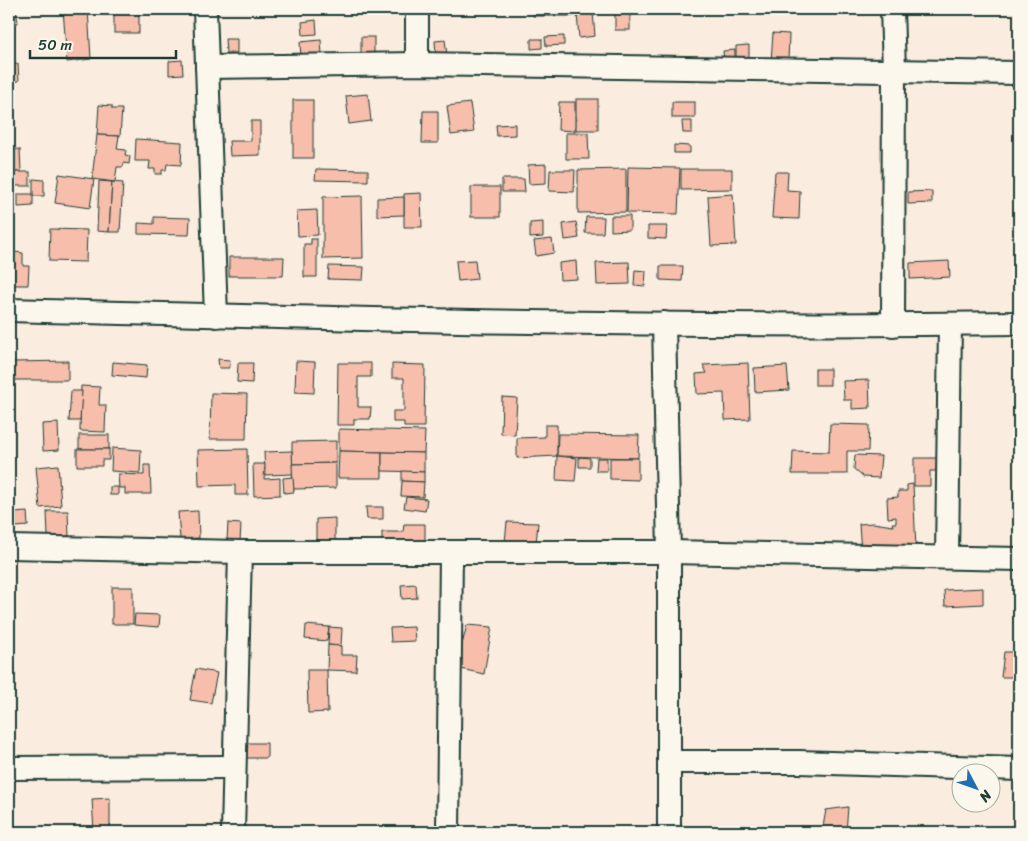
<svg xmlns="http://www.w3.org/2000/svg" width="1028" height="841" viewBox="0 0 1028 841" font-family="Sriracha,sans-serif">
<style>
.building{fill:#f7beac;stroke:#1f3d34}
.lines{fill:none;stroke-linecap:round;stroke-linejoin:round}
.minor-casing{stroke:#1f3d34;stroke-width:26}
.minor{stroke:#fbf7ec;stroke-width:22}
</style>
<rect width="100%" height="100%" fill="#faecdf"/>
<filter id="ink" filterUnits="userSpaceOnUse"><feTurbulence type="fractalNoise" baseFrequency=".02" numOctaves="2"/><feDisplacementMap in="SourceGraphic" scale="10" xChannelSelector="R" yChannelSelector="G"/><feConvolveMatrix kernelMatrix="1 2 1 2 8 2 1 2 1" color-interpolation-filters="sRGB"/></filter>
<g filter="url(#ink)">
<!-- building -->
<g class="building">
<polygon points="9,9 16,9 18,23 9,25"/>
<polygon points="63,9 88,9 91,59 67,62"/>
<rect x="114" y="9" width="25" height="24"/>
<polygon points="534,9 574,9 574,16 533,16"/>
<rect x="615" y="9" width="15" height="21"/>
<polygon points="593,12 595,36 579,38 577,14"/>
<polygon points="316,20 317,34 303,35 302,22"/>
<polygon points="773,33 789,34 788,62 771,61"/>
<polygon points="564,36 564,45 546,46 545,37"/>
<rect x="361" y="37" width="13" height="20"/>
<polygon points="225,39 237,39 237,53 226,53"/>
<polygon points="531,39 542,39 542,48 531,49"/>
<polygon points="321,40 322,55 301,57 300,42"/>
<polygon points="445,40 447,55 436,56 435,41"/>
<polygon points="749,45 749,58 736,58 736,46"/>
<polygon points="735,50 735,60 724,61 723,51"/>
<polygon points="182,60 183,74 169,75 169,61"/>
<polygon points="18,64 19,81 9,82 9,65"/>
<polygon points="368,94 371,121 349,124 346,96"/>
<rect x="576" y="99" width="22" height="31"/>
<rect x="293" y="100" width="20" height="58"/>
<polygon points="559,102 575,102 575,131 558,130"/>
<rect x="672" y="102" width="23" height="16"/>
<polygon points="470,103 474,132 451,135 447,106"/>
<polygon points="99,105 112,106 112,109 122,109 120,136 97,135"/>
<polygon points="423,111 438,111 438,143 422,143"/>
<polygon points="251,121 260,121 260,155 230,156 229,141 251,141"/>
<polygon points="682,121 692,121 692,133 683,133"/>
<polygon points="515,124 515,135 497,136 496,125"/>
<polygon points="566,133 588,133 589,159 566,159"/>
<polygon points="97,135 119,136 117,149 126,150 125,155 130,156 129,164 124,163 123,167 117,167 115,182 92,179"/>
<polygon points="136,139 182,142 181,165 167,164 166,170 162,170 162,174 155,174 155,169 149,169 150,161 135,161"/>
<polygon points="674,145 690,146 690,153 674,153"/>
<polygon points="20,149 21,172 9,172 9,150"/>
<polygon points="546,164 546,183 529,184 528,165"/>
<polygon points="628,167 680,168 678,214 627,213"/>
<polygon points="316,169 368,170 368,181 315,180"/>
<polygon points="626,169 626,212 578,213 578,170"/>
<polygon points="681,169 732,169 732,189 681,190"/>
<polygon points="550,170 575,170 574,192 549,191"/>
<rect x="9" y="172" width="21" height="14"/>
<polygon points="775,172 788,172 787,190 800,191 799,219 772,218"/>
<polygon points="59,174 94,179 90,208 55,203"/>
<polygon points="33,179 44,180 44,196 33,196"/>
<polygon points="502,179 524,179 525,192 502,192"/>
<polygon points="99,181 112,182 109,232 97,231"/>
<polygon points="112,182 123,183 120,232 109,232"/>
<rect x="471" y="187" width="29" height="30"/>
<polygon points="932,191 932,203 908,204 908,192"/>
<polygon points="421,193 422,227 404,227 404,194"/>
<polygon points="18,194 33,194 33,206 18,207"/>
<polygon points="733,194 736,245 711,246 708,196"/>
<polygon points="362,196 363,258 323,259 323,197"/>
<polygon points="404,197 404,215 377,216 377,198"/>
<polygon points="317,210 318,235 298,236 297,211"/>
<polygon points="611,216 630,216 630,230 611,231"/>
<polygon points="154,217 190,218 189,235 138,234 138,223 154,224"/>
<polygon points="586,217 604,217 603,233 585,233"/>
<polygon points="543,222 543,237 530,238 530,223"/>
<polygon points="576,222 579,238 565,240 563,224"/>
<polygon points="648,226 667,226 666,239 648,238"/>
<polygon points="50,229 87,230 86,262 49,261"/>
<polygon points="311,239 317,239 317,277 304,277 304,244 311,244"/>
<polygon points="552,239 554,253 536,256 534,241"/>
<polygon points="14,252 23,253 23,266 29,266 28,285 13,285"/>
<polygon points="229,257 284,257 283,276 229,276"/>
<polygon points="475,260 477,279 458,281 456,261"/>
<polygon points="576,261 577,279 560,280 559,263"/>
<polygon points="949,261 950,277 910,279 910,263"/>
<polygon points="629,262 630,284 597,285 596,263"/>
<polygon points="329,266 364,267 363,280 328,279"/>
<polygon points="660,266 683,266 682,281 660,280"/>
<polygon points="635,270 646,271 645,286 634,285"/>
<polygon points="218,359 230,360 229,368 219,368"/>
<polygon points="68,361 68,380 12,380 12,362"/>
<polygon points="296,361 315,362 314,393 295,392"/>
<polygon points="113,362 147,365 146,378 112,375"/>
<polygon points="238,363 253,363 252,383 237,382"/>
<polygon points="338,363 371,363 371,377 358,377 358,407 371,407 370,419 354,419 354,425 337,425"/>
<polygon points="748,363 750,419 725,420 724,393 697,394 696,374 707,373 703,365"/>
<polygon points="392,364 425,365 424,427 404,427 404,422 393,422 393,411 404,411 404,378 392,378"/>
<polygon points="787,366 789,390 755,392 754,368"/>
<rect x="815" y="369" width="15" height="16"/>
<polygon points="869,380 870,408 852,409 852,400 844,400 843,381"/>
<polygon points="81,386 100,387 99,405 106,405 105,432 80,431"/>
<polygon points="71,391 82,391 80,421 69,421"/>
<polygon points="211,393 247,394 246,439 210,439"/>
<polygon points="502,397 517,398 515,435 501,434"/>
<polygon points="58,423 59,450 43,451 42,424"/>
<polygon points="830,424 869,425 868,451 847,451 847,474 792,474 793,451 829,452"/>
<polygon points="545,425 557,425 557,456 517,458 517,438 545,437"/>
<polygon points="339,429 425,431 424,453 339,451"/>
<polygon points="558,434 639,435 638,458 557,456"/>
<rect x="79" y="435" width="30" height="14"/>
<polygon points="336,441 336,463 292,464 292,442"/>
<polygon points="112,448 141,450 140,473 111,471"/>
<polygon points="77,449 109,449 109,460 102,460 102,466 77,466"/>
<polygon points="247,449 248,495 235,495 235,485 199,486 198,450"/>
<polygon points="292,451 293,474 265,475 264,452"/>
<polygon points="339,451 382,452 382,478 338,478"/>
<polygon points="382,452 424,453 424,472 382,471"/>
<polygon points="855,455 881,456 879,478 863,477 854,469"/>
<polygon points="557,456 577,458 575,481 556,480"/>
<polygon points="579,457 590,458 590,467 579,467"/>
<polygon points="597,458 607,458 607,471 596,471"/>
<polygon points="610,458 638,458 638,480 610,479"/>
<polygon points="914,458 941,458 941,471 930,471 930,486 914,486"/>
<polygon points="336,463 336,488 293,489 292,464"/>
<polygon points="253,464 265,464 264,479 280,478 280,495 254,496"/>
<polygon points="58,465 61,506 40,508 36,467"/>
<polygon points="144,465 150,465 151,494 125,494 125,488 119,488 118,474 144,475"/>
<polygon points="402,471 424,472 424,482 402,481"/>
<polygon points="293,477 294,492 284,493 283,478"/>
<polygon points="402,481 424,482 423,497 401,496"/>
<polygon points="913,484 916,549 861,552 859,524 873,523 893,526 892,523 896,523 896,517 888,518 887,498 898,497 898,491 907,491 907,485"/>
<rect x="110" y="487" width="8" height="8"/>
<polygon points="406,497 427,499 425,511 404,508"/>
<polygon points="366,507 383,507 383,519 367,519"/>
<polygon points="47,511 68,511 69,536 48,537"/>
<polygon points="198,511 199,538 180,539 178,512"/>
<polygon points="27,512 28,526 15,527 14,513"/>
<polygon points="335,518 335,541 316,542 316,519"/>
<polygon points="507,522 538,523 536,544 505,542"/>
<polygon points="228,523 241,524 240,542 227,541"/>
<polygon points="404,524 425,524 425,543 382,542 382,532 403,532"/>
<polygon points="416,584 417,598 402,599 401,585"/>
<rect x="112" y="587" width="21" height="37"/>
<polygon points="983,588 983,604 945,606 944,590"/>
<polygon points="135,614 160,615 159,627 134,625"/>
<polygon points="306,625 329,627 327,641 305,639"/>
<polygon points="467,625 492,627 484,674 456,668"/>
<polygon points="329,627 342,628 341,646 328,645"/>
<polygon points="414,627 415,641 391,642 390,628"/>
<polygon points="328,645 341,646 341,655 357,655 356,671 327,670"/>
<polygon points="1004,652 1019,652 1019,677 1001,677"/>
<polygon points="196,669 217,673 211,703 190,700"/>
<polygon points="307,670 327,670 328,712 308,713"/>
<polygon points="244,743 267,743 267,758 243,758"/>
<polygon points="110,798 110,832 94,832 92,799"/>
<polygon points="848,807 846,832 822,832 826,810"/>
</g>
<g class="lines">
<defs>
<g id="minor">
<polyline points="205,9 216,316"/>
<polyline points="417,9 417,64"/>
<polyline points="892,9 894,70 893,325"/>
<polyline points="207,67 417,64 1019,73"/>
<path d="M9,310C345,319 682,328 1019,323"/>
<polyline points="664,323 669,552 669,832"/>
<polyline points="9,547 240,552 669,552 1019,559"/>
<polyline points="947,557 950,324"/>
<polyline points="670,762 799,762 1019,769"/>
<polyline points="9,768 234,767"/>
<polyline points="233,832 240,552"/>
<polyline points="448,832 451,553"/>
</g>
</defs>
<!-- minor casing -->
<use href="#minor" class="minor-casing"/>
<!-- minor -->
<use href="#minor" class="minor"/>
</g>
</g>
<!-- margin -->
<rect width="1028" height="841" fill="none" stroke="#fbf7ec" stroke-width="30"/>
<rect x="15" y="15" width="998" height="811" fill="none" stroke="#1f3d34" stroke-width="2" filter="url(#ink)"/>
<!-- north arrow -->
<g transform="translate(976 788) rotate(131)"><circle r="24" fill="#fbf7ec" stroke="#a3ada2"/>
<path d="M0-4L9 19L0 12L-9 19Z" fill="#1f6fb2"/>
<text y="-8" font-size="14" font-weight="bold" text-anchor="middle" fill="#1f3d34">N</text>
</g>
<!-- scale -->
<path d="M30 50v8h146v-8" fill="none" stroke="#1f3d34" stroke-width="2.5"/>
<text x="38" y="50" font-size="15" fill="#1f3d34" stroke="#fbf7ec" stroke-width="4" paint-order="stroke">50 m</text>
</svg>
